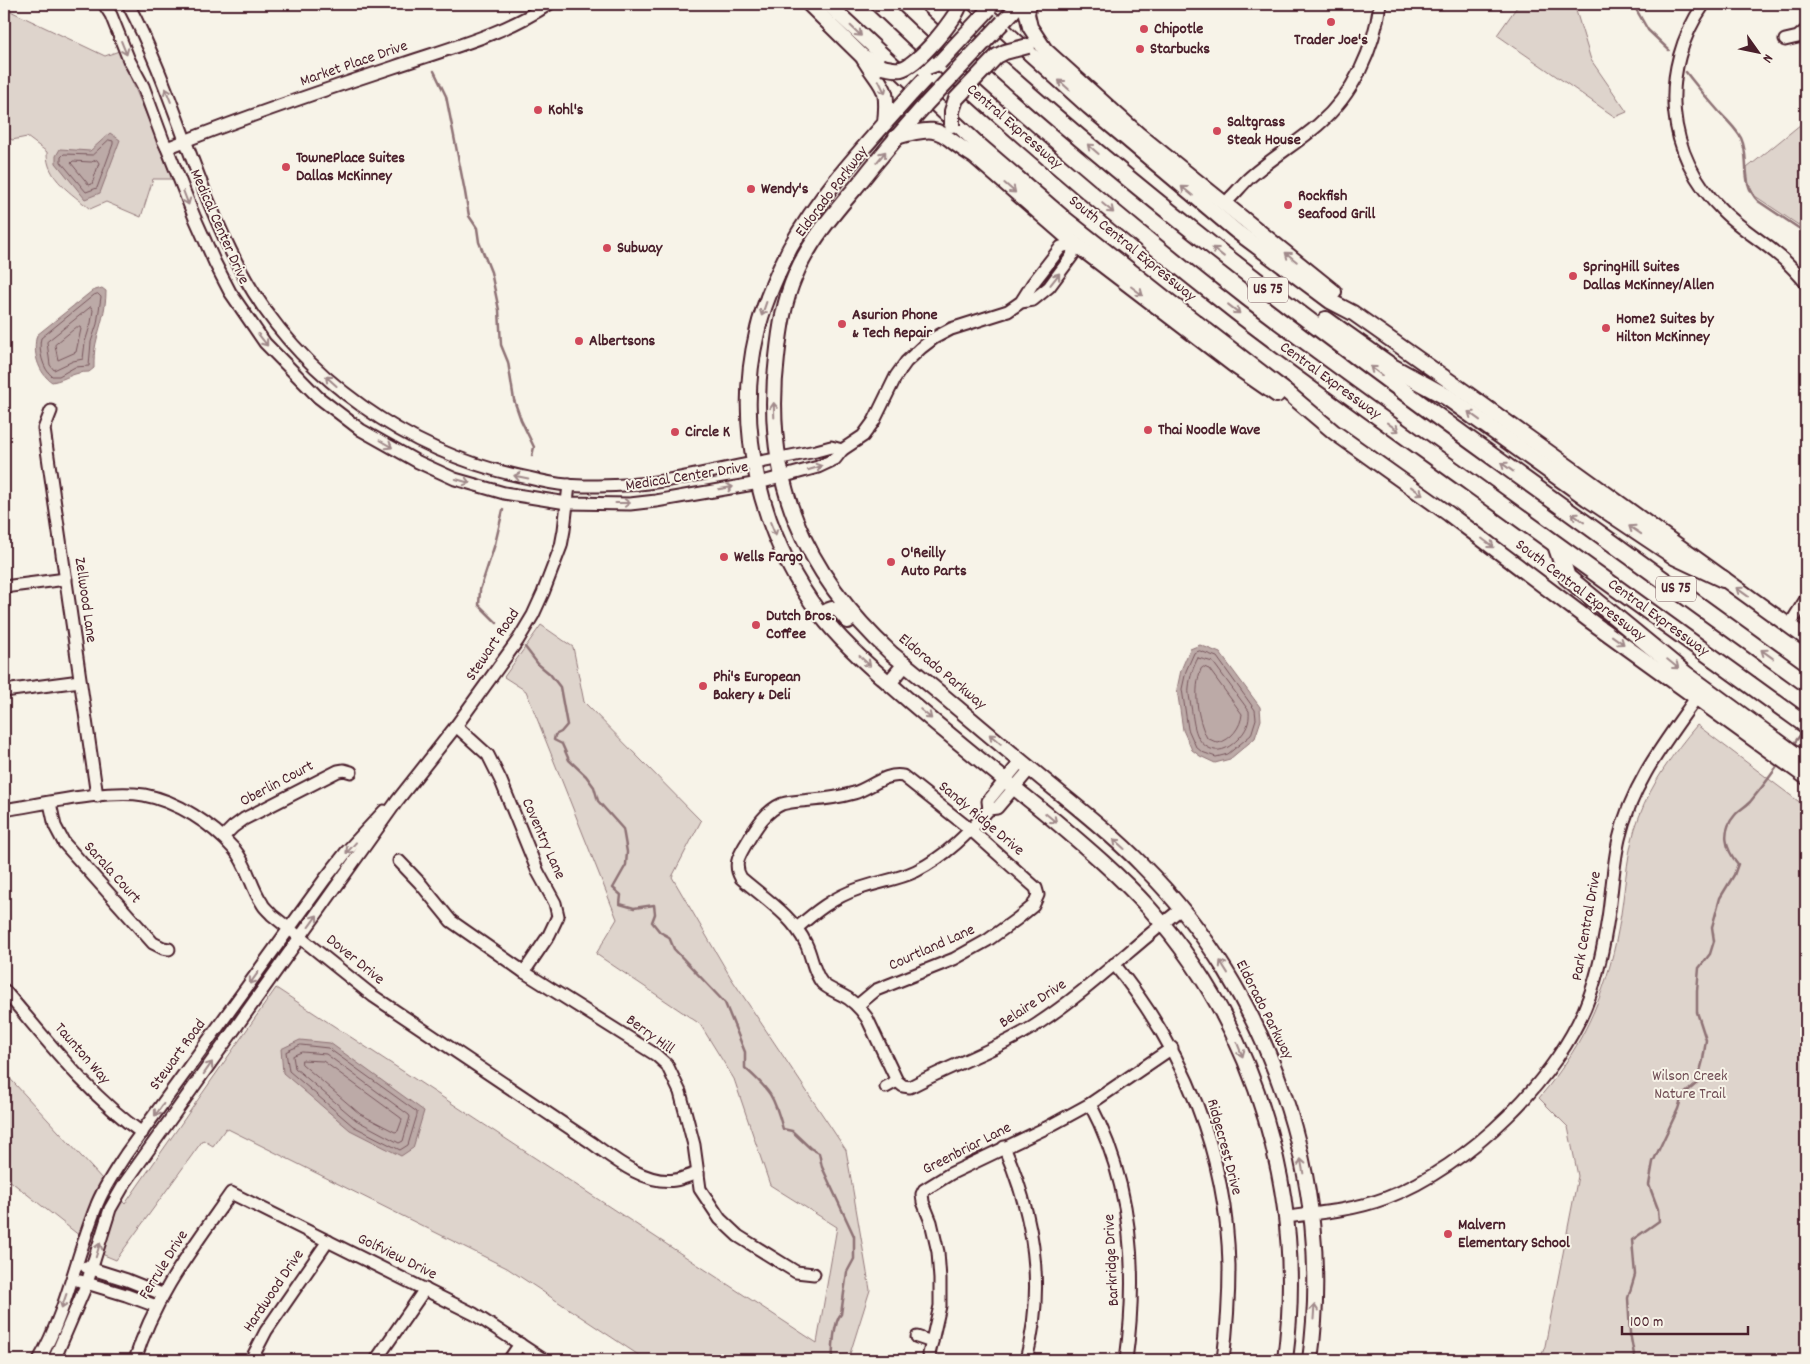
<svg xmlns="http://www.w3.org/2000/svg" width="1810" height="1364" viewBox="0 0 1810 1364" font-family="Dekko,sans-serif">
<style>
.green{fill:#ded4cc;stroke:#947a7c}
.water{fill:#bcaaa7;stroke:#8e7275}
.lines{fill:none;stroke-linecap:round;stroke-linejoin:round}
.shore{stroke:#78575d;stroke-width:1}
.stream{stroke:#8e7275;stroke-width:2.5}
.minor-casing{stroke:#4a1f2b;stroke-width:15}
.major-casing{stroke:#4a1f2b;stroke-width:18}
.highway-casing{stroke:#4a1f2b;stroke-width:20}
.minor{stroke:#f7f3e8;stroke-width:11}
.major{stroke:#f7f3e8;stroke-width:14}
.highway{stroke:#f7f3e8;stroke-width:16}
.major-bridge-casing{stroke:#4a1f2b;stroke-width:18;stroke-linecap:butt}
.major-bridge{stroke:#f7f3e8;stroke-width:14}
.oneway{stroke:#a0898a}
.poi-dot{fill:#d1495b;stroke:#f7f3e8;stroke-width:2}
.labels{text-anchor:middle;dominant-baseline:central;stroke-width:4;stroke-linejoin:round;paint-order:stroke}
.shield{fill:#f7f3e8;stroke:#7e5f64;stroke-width:1}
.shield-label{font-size:15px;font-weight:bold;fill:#4a1f2b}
.poi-label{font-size:16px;font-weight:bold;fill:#4a1f2b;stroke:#f7f3e8;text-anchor:start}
.street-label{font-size:16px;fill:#4a1f2b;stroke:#f7f3e8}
.park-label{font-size:16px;fill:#6f4c53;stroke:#f7f3e8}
</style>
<rect width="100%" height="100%" fill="#f7f3e8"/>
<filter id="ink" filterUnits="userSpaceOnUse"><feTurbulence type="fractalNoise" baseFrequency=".02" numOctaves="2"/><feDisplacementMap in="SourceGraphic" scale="10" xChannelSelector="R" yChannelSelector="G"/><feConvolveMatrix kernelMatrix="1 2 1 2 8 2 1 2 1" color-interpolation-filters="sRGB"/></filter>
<g filter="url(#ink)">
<!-- green -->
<g class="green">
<polygon points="1519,4 1574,4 1591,60 1627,112 1615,117 1497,35"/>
<path d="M4,8L105,56L119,51L174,179H153L141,217L106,202L90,209C72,193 46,179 47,152L27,137L12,140L4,134Z"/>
<polygon points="1806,120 1806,230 1755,196 1749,185 1747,168"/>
<polygon points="541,625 573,647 584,702 701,821 672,877 731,978 846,1150 870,1290 848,1360 646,1360 507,1268 226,1128 213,1146 203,1140 116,1260 104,1255 4,1176 4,1072 125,1204 276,988 817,1343 837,1227 770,1185 734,1079 700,1024 596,954 617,919 526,691 504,677"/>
<path d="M1697,725L1806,807V1360H1540L1545,1346L1578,1176L1568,1127L1539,1098C1586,1043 1610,985 1621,914C1626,882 1627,848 1639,817C1652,783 1673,753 1697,725Z"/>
</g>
<!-- water -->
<g class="water">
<polygon points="110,133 120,140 100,193 85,199 56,163 56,156 60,149 90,151"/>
<path d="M102,288L106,291C106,311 100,325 96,343C94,351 94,360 94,368L89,372C72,372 68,379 52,382C38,373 32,351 37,335L92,291Z"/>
<polygon points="1200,645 1220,653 1260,707 1261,720 1255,738 1230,759 1215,763 1200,756 1192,750 1183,730 1177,689 1181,670 1190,649"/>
<polygon points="300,1040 330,1043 424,1111 413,1148 401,1156 350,1130 283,1073 281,1049"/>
</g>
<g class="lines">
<!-- shore -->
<g class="shore">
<polygon points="109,140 113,141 113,144 97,188 86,192 61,162 61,157 64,154 92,155"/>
<polygon points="97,160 99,163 92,184 89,185 71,163 73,161 91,162"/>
<path d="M98,294L101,297L97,324L91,342L89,366L75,367L59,376H52C43,370 38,349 41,338L94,295Z"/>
<polygon points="91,307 93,310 91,323 85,342 83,359 73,361 54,370 50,365 47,342"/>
<polygon points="77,327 80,327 81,329 76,352 58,360 55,345"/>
<polygon points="1200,651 1217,657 1255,710 1256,719 1251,735 1228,754 1216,757 1202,752 1196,747 1188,729 1182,689 1186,671 1194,653"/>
<path d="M1198,658L1213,662L1249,711C1250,723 1246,731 1238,739C1231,746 1222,753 1211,749C1194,742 1194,723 1191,706C1190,700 1188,693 1189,687C1190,677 1193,667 1198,658Z"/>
<path d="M1204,667L1209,669L1242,714C1241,727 1231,740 1218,743L1207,738C1197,718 1193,690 1201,669Z"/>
<polygon points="301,1045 328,1048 417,1112 417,1115 408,1145 400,1150 353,1126 289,1071 286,1052"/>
<polygon points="302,1052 326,1054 409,1115 410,1117 403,1141 399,1143 356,1120 295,1068 293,1056"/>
<polygon points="302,1060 323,1061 401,1118 402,1120 398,1131 395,1132 360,1114 302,1064"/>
</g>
<!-- stream -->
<g class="stream">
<polyline points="1633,4 1648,30 1669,50"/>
<polyline points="434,71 446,96 465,192 469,216 477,228 479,242 491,272 499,310 501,345 508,362 514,400 521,420 534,447 532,456"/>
<path d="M1686,72C1697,87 1709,100 1721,114C1728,121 1736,129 1741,138C1751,160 1739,181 1758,201L1806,233"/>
<polyline points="497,623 479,605 480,590 495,544 503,510"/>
<path d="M525,647L538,664L550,674L560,687L567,725L561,732L555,735L554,740L562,744L569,760L586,776L594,787L598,801L623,829L627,852L626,865L613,888L621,895L620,904L634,908L654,905L655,914L652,922L660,932L669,937L674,949L725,1003L745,1052V1068C770,1090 774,1096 783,1129L792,1131L810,1148L819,1153L822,1167L854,1236V1259L847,1272L841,1314C834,1321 832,1350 833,1360"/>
<polyline points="1792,746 1804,730"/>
<path d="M1635,1360L1630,1333L1628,1298L1635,1275L1632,1240L1659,1221L1658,1209L1649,1185L1653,1162L1678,1109L1682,1096L1697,1083L1703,1060L1706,1040L1697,1012V991L1699,968L1710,954L1714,941L1712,927L1720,898L1734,875L1738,864C1725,849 1721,831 1735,815C1739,810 1745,807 1750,802C1760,790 1770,777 1779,764"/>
</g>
<defs>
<g id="minor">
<polyline points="104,4 111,15 129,60 143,86 163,140 167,148 194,216 215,263 230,292 265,343 318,397 361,430 418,462 455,479 504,493 567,503 630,504 656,501 759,483 818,467 835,459 842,450 863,436 874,421 896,376 906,362 921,348 934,338 951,329 1008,311 1021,302 1033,283 1061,247 1074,243 1072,256 1049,287 1033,300 1021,302"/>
<path d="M128,4C173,89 195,186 241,271C299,378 410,455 529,478C541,481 554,484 567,485C585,487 605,486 624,485C668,483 711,471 755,463C775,459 795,455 816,451L831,447L842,450"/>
<path d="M1704,4C1658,70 1665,155 1723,211C1741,229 1764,242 1783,259C1791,266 1799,275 1806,283"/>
<polyline points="1785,40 1798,37 1806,30"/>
<path d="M167,148C241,118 318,92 394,67C446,49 503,35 549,4"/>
<path d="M1224,204C1233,196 1240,187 1248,179C1270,159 1296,144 1318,125C1354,94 1374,49 1380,4"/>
<polyline points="51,411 44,429 97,796"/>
<polyline points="4,587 66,579"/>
<polyline points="1789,626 1806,599"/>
<polyline points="4,691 80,681"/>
<polyline points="456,726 488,755 501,781 538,872 555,903 558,916 549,935 524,972"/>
<polyline points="1021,761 988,801 989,809 997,808 1030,769"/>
<polyline points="50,803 55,826 64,843 153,943 163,948 169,949"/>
<path d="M4,810C43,804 105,789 144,795C177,801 212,824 234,849C248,865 250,886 262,903C264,908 269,911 272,915L373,996L592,1143C614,1159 646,1185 675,1180C683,1179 690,1175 698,1173"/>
<polyline points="223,837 233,827 244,819 338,771 344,770 351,772"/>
<polyline points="399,861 420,883 451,921 524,972 656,1055 667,1065 680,1092 694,1145 700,1189 720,1219 738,1236 796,1272 814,1274"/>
<path d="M797,928C815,912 834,897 858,889C877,882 897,880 916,871C946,856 968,834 989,809"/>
<path d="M1114,964C1184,1049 1227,1155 1229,1266C1229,1297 1227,1329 1223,1360"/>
<path d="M4,990C47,1040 88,1095 142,1133"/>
<path d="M858,1005L876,990L954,959L988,940L1017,919L1033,906L1038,895L1036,888L971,830L903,776C887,772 870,788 854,793C840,797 826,799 812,800C803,801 791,801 782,804C765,811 755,829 746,844C739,856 733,865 741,878C764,898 793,916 806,944C812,956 813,972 822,983C828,989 835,991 842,995C853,1000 860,1008 867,1018L897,1081L903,1086L910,1087C951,1065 997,1050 1036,1025C1088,991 1132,947 1181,909"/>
<polyline points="886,1087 897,1081"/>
<path d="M1090,1104C1132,1183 1138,1273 1126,1360"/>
<path d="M1004,1147C1034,1215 1045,1288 1026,1360"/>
<path d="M1286,1217C1320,1213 1354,1210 1386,1198C1468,1167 1561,1078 1590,995C1599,970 1604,944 1608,918C1612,892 1613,865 1619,839C1631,785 1665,742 1696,698"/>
<polyline points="86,1267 127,1280 162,1294"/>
<polyline points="80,1281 126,1295 156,1306"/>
<polyline points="917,1337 932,1342"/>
<path d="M39,1360C66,1313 76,1257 96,1207C103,1188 115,1171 126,1154L325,879L347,851L384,811"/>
<polyline points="54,1360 87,1283 110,1209 125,1183 397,801 456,726 518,640 533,615 543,593 561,546 564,530 569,485"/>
<path d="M135,1360C154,1297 194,1246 231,1193L474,1314L544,1360"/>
<polyline points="251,1360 266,1331 328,1241"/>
<polyline points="376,1360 425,1289"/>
<polyline points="509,1360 520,1344"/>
<polyline points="931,1360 929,1354 940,1306 940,1279 938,1252 931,1222 923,1202 922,1194 924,1190 950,1174 1046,1128 1090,1104 1172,1048"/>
</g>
<g id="major">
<polyline points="809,4 862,56 882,67"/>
<polyline points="828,4 977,143 1064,218 1170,302 1288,393 1334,432 1449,514 1589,620 1806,777"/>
<polyline points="975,4 1089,107 1236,231 1330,301 1353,313 1465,392 1806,638"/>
<polyline points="1029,4 1027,14 1030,27 1045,50 1138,134 1334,292"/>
<polyline points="1003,22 1020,4"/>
<path d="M864,59C883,90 889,84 885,123"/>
<polyline points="946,59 962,52"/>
<polyline points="901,69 922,69 939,63"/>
<path d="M912,93C869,142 822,190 790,248C777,274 763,304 757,333C734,429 761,536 820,614C840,640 865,663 890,684C943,731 999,775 1054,820C1087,848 1120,876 1149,908C1258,1030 1306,1198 1285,1360"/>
<path d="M925,105C902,131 879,158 857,186C834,213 809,242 795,276C784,301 780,329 777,357C762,478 804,573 892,654C940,692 986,733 1033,771C1070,802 1109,831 1142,865C1270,993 1335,1181 1310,1360"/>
<path d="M896,137C945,123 936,133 974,156L1074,243L1235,366L1277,395"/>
<path d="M821,615C835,604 838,608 848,621"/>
<polyline points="889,683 905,664"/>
</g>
<g id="highway">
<path d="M879,4C993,113 1113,215 1237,312C1314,371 1393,427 1471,483C1583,564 1695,644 1806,725"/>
<path d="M929,4C1108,172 1304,320 1503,464C1604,537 1705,610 1806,683"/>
<polyline points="1326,320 1392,367 1447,397 1588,498 1676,557 1723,579"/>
<polyline points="1556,545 1567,577 1685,674 1806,763"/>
</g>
</defs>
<!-- minor casing -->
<use href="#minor" class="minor-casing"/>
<!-- major casing -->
<use href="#major" class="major-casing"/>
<!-- highway casing -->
<use href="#highway" class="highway-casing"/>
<!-- minor -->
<use href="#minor" class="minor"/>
<!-- major -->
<use href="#major" class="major"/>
<!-- highway -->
<use href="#highway" class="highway"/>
<defs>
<g id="major-bridge">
<polyline points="939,63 989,9"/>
<path d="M882,67C888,68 895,70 901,69C917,66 956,19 960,4"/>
<polyline points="912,93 925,79"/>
<polyline points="925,105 1003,22"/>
<polyline points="952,125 952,111 956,99 997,56 1005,52 1028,46"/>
</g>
</defs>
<!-- major-bridge casing -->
<use href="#major-bridge" class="major-bridge-casing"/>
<!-- major-bridge -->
<use href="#major-bridge" class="major-bridge"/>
</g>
<!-- one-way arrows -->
<defs><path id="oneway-shaft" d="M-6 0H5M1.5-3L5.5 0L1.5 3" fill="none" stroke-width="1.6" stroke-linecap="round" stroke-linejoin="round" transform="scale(1.25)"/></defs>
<g class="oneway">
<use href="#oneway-shaft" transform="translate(856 31) rotate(44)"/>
<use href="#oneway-shaft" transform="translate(124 48) rotate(68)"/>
<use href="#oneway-shaft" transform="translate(1064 85) rotate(-138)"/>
<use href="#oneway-shaft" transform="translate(882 87) rotate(64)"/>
<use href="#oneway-shaft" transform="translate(168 95) rotate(-112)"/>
<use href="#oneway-shaft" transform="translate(1093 149) rotate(-139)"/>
<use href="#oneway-shaft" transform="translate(881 157) rotate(-51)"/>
<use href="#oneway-shaft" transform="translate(1010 188) rotate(41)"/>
<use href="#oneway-shaft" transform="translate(1187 191) rotate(-141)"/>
<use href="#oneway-shaft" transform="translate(186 198) rotate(69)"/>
<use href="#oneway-shaft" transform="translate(1108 208) rotate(40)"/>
<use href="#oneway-shaft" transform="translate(1218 252) rotate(-142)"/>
<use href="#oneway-shaft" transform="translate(1291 257) rotate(-141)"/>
<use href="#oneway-shaft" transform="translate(1055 279) rotate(-52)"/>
<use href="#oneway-shaft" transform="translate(1137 291) rotate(37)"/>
<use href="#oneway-shaft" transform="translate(764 309) rotate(109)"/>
<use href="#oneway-shaft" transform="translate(1234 309) rotate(38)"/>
<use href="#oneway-shaft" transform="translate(263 340) rotate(52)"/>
<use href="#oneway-shaft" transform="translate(1376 371) rotate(-143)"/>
<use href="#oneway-shaft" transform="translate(331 381) rotate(-138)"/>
<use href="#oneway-shaft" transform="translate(774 410) rotate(-92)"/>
<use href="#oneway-shaft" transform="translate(1474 416) rotate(-144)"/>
<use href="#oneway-shaft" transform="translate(1393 427) rotate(36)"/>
<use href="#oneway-shaft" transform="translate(386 444) rotate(30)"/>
<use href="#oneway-shaft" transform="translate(1507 467) rotate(-144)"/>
<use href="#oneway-shaft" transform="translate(815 468) rotate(-17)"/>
<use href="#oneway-shaft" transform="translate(521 477) rotate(-169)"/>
<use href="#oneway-shaft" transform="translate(463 481) rotate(16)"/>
<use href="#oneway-shaft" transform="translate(726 488) rotate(-10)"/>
<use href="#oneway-shaft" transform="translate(1417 491) rotate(36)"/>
<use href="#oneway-shaft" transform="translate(623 503)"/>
<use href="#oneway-shaft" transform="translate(1578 518) rotate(-144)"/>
<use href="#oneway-shaft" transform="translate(773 529) rotate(68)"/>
<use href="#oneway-shaft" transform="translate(1635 530) rotate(-146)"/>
<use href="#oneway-shaft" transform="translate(1488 543) rotate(37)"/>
<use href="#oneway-shaft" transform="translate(1742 592) rotate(-144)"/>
<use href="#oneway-shaft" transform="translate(1618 640) rotate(36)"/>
<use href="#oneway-shaft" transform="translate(1767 654) rotate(-144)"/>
<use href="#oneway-shaft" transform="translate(865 661) rotate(43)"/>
<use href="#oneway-shaft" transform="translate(1673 664) rotate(39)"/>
<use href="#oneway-shaft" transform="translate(926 714) rotate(40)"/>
<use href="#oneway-shaft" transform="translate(995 739) rotate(-140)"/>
<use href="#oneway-shaft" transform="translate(1051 818) rotate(40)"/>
<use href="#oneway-shaft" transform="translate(1119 844) rotate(-138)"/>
<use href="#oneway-shaft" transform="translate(351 848) rotate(132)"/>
<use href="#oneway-shaft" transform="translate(313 921) rotate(-54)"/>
<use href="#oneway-shaft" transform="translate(1224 967) rotate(-122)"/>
<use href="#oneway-shaft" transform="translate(254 978) rotate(126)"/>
<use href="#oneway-shaft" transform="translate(1240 1050) rotate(68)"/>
<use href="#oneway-shaft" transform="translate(208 1068) rotate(-55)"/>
<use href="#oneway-shaft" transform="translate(159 1110) rotate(126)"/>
<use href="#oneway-shaft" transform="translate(1302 1166) rotate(-100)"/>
<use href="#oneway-shaft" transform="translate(98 1250) rotate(-73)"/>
<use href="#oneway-shaft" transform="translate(64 1301) rotate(109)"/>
<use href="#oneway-shaft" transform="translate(1314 1312) rotate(-86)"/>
</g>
</g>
<!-- markers -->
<g class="poi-dot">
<circle cx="1331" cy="22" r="5"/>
<circle cx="1144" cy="29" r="5"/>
<circle cx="1140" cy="49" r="5"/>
<circle cx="538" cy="110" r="5"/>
<circle cx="1217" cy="131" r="5"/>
<circle cx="286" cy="167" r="5"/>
<circle cx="751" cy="189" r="5"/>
<circle cx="1288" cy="205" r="5"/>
<circle cx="607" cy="248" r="5"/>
<circle cx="1573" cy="276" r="5"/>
<circle cx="842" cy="324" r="5"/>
<circle cx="1606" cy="328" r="5"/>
<circle cx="579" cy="341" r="5"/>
<circle cx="1148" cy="430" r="5"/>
<circle cx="675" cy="432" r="5"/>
<circle cx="724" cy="557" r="5"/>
<circle cx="891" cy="562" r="5"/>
<circle cx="756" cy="625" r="5"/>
<circle cx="703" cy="686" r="5"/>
<circle cx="1448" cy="1234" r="5"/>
</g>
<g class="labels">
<!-- shield labels -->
<g class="shield">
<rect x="1248" y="277.5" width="40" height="25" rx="4"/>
<rect x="1656" y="576.5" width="40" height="25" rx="4"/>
</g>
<g class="shield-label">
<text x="1268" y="290">US 75</text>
<text x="1676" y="589">US 75</text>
</g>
<!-- poi labels -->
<g class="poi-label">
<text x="1154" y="29">Chipotle</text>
<text x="1331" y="40" text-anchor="middle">Trader Joe's</text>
<text x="1150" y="49">Starbucks</text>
<text x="548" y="110">Kohl's</text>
<text x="1227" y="122">Saltgrass<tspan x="1227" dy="18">Steak House</tspan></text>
<text x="296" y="158">TownePlace Suites<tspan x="296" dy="18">Dallas McKinney</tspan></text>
<text x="761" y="189">Wendy's</text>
<text x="1298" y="196">Rockfish<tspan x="1298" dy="18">Seafood Grill</tspan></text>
<text x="617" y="248">Subway</text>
<text x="1583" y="267">SpringHill Suites<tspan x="1583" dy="18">Dallas McKinney/Allen</tspan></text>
<text x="852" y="315">Asurion Phone<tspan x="852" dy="18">&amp; Tech Repair</tspan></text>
<text x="1616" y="319">Home2 Suites by<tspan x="1616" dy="18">Hilton McKinney</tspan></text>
<text x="589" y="341">Albertsons</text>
<text x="1158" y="430">Thai Noodle Wave</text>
<text x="685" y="432">Circle K</text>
<text x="901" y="553">O'Reilly<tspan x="901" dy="18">Auto Parts</tspan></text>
<text x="734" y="557">Wells Fargo</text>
<text x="766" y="616">Dutch Bros.<tspan x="766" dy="18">Coffee</tspan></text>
<text x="713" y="677">Phi's European<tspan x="713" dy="18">Bakery &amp; Deli</tspan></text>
<text x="1458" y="1225">Malvern<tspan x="1458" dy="18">Elementary School</tspan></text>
</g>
<!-- street labels -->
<g class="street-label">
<text transform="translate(354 64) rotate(-19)">Market Place Drive</text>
<text transform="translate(1014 127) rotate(41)">Central Expressway</text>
<text transform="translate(832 192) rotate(-53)">Eldorado Parkway</text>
<text transform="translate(219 227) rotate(66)">Medical Center Drive</text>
<text transform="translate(1132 249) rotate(39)">South Central Expressway</text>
<text transform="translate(1330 381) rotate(36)">Central Expressway</text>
<text transform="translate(687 477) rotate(-9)">Medical Center Drive</text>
<text transform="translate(1580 591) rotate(37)">South Central Expressway</text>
<text transform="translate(85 600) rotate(82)">Zellwood Lane</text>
<text transform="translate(1658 618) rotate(36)">Central Expressway</text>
<text transform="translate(493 645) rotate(-56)">Stewart Road</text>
<text transform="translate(942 672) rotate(40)">Eldorado Parkway</text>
<text transform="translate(277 784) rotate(-28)">Oberlin Court</text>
<text transform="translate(981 819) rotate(40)">Sandy Ridge Drive</text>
<text transform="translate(543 839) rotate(66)">Coventry Lane</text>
<text transform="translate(112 873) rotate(48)">Sarala Court</text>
<text transform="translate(1587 926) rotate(-80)">Park Central Drive</text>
<text transform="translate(932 948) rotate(-24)">Courtland Lane</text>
<text transform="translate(355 960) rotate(39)">Dover Drive</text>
<text transform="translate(1033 1004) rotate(-33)">Belaire Drive</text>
<text transform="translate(1264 1010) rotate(63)">Eldorado Parkway</text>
<text transform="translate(650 1035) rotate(36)">Berry Hill</text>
<text transform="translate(82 1054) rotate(49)">Taunton Way</text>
<text transform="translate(178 1055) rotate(-54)">Stewart Road</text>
<text transform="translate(1224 1147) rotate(75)">Ridgecrest Drive</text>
<text transform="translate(967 1149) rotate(-27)">Greenbriar Lane</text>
<text transform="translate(397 1257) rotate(26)">Golfview Drive</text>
<text transform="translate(1112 1260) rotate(-93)">Barkridge Drive</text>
<text transform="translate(164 1265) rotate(-58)">Ferrule Drive</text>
<text transform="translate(274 1291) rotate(-56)">Hardwood Drive</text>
</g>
<!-- park labels -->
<g class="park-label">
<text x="1690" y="1076">Wilson Creek<tspan x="1690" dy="18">Nature Trail</tspan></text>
</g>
</g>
<!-- margin -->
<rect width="1810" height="1364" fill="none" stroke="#f7f3e8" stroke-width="20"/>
<rect x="10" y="10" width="1790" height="1344" fill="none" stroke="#4a1f2b" stroke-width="2" filter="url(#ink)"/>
<!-- north arrow -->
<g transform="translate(1758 52) rotate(123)" stroke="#f7f3e8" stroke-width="4" paint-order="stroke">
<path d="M0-4L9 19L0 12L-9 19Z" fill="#4a1f2b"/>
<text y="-8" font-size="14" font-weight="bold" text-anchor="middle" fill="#4a1f2b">N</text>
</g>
<!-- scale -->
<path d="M1622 1326v8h126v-8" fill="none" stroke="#4a1f2b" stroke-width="2.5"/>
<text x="1630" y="1326" font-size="15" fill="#4a1f2b" stroke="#f7f3e8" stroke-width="4" paint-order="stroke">100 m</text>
</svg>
